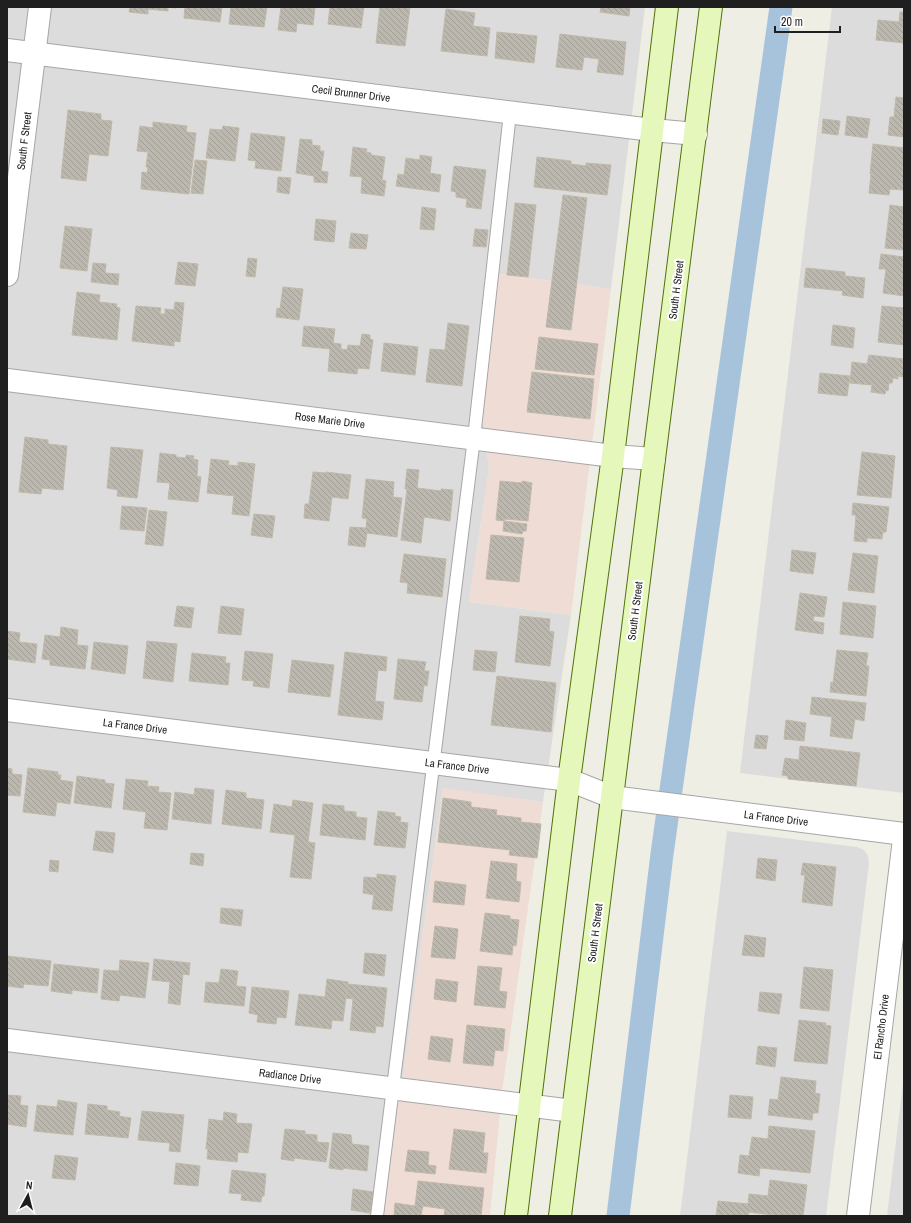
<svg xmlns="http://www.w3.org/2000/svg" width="911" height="1223" viewBox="0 0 911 1223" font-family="'Archivo Narrow',sans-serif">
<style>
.residential{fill:#dddcdc}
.commercial{fill:#efddd5}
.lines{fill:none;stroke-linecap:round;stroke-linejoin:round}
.canal{stroke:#a7c3db;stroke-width:23}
.building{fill:url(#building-back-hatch);stroke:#c0b9a8}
.lane-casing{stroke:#a6a6a6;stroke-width:14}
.street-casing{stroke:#a6a6a6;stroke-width:24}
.secondary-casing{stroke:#4e7309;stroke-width:24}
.lane{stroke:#fff;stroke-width:12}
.street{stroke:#fff;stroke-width:22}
.secondary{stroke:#e6f7bb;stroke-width:22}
.labels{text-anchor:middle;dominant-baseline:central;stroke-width:4;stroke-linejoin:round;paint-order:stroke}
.street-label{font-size:11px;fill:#1f1f1f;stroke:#fff}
</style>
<defs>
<pattern id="building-back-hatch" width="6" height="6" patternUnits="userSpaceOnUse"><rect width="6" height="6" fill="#bcb8af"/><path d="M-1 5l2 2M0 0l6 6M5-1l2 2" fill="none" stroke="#a19e96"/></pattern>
</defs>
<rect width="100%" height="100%" fill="#efeee5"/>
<!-- residential -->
<g class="residential">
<polygon points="7,7 645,7 611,289 499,274 482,410 489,469 469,602 571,615 543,802 443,789 402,1084 376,1216 7,1216"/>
<polygon points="832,7 904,7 904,793 740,773"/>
<polygon points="727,831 857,847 864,850 868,856 869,863 826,1216 680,1216"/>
<polygon points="904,1075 904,1216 887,1216"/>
</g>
<!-- commercial -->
<g class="commercial">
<polygon points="499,274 611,289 571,615 469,602 489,469 482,410"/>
<polygon points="443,788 543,802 502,1092 490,1216 376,1216 402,1084"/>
</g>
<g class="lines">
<!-- canal -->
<polyline class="canal" points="618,1216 662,854 781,7"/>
</g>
<!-- building -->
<g class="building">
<polygon points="130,7 176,7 176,8 168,7 168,11 148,9 148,14 129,12"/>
<polygon points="185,7 222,7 220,22 184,18"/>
<polygon points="231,7 267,7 264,27 229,24"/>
<polygon points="281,7 315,7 313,25 297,23 296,32 278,30"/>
<polygon points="330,7 364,7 361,28 328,24"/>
<polygon points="380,7 410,7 405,46 376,43"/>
<polygon points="601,7 630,7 629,16 600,12"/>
<polygon points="446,9 475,13 473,26 490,28 487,56 441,51"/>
<polygon points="900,12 904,12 904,43 876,40 878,20 899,22"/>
<polygon points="497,32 537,36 534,63 495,58"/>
<polygon points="560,34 626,42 623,75 597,72 599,59 584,57 582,70 556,67"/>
<polygon points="896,97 904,98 904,137 888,135 890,117 894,117"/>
<polygon points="68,110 101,114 101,120 112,121 108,156 89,154 86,181 61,178"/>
<polygon points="847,116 870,119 867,138 845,135"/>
<polygon points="823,119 840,121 838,135 822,133"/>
<polygon points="153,122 187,126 186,132 196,133 189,194 141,189 142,172 147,173 148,167 146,167 148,152 137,151 140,126 153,128"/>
<polygon points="223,126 239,128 235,161 206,158 210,129 222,130"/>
<polygon points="251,133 285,137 281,171 255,168 256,161 248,160"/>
<polygon points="300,139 312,140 312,145 320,146 320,151 324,151 321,171 328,172 327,183 314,182 314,176 296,173"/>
<polygon points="873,144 904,148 904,190 890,189 889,195 869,193 871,174 870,174"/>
<polygon points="353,147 367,149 366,152 371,153 371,155 385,157 382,180 386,181 384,196 361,193 362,177 350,176"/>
<polygon points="420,155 432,157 430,173 441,175 439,192 396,186 398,174 404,175 406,158 420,160"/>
<polygon points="537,157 571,161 571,164 586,166 586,163 611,165 607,195 534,187"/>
<polygon points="195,160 207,161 203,194 191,193"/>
<polygon points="454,166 486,170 481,209 466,207 467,199 456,197 456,192 451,191"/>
<polygon points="278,177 291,178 289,194 277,192"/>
<polygon points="563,195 587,198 571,330 546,327"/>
<polygon points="515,203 536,205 528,277 507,275"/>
<polygon points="890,205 904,207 904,250 885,248"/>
<polygon points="422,207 436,209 434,230 420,229"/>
<polygon points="316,219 336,221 334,242 314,240"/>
<polygon points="65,226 92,229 87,271 60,268"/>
<polygon points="475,229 488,230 486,247 473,246"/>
<polygon points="351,233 368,235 366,249 349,248"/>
<polygon points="881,254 904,257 904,296 883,293 886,269 879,269"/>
<polygon points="248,258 257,259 255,277 246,276"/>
<polygon points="178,262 198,264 195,286 175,284"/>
<polygon points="93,263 106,264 105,273 119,274 118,285 91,282"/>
<polygon points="806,268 845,272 845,276 865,278 863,298 842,295 843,291 804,287"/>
<polygon points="283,287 303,289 299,320 276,317 277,308 280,309"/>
<polygon points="77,292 100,295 99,302 117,304 116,307 120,308 117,340 72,335"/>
<polygon points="175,302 184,303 180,342 174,341 174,346 132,341 136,306 161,308 160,314 165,314 165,309 174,310"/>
<polygon points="882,306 904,308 904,345 878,342"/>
<polygon points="448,323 469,326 462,386 426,382 430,349 445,350"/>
<polygon points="833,325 855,328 853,348 831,345"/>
<polygon points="304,326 335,329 333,343 341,344 341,349 347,350 348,345 360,346 362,334 370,335 370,339 373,340 369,369 358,368 357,374 328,371 330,349 302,346"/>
<polygon points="539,337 598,344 594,375 535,369"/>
<polygon points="384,343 418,347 415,375 381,371"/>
<polygon points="869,355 904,359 904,377 898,376 898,379 893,378 892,383 889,383 888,391 886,390 885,394 871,392 872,385 850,383 852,362 867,364"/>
<polygon points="532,372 594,379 590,419 527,412"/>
<polygon points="820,373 850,376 847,396 818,393"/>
<polygon points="25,437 48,440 48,444 67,446 63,490 42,488 41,494 19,492"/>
<polygon points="111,447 143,450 137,498 117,496 118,490 107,488"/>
<polygon points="862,452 895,456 891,498 857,495"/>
<polygon points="160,453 176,455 176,457 186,458 186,455 194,456 193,459 198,460 197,476 201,477 198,502 168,499 170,483 157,482"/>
<polygon points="211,459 229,461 228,465 238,466 238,462 255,464 249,516 232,514 234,496 207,493"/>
<polygon points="407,469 419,470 417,488 441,491 441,489 453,490 450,521 424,517 421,543 401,540 407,489 405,489"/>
<polygon points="313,472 326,473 326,472 351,475 348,499 332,497 329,521 304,518 305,504 309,504"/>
<polygon points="366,479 394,482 393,497 402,498 397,537 367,533 365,547 348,545 350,527 366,528 367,519 362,518"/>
<polygon points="500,481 522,483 522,481 532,483 528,521 505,519 504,521 496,520"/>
<polygon points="853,503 889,507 886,532 883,532 882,539 867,538 867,542 854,541 856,515 852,515"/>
<polygon points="122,506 147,508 144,531 120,529"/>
<polygon points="149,510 167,512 163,546 145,544"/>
<polygon points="254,514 275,516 272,538 251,535"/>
<polygon points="504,521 527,524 526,531 523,531 522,534 503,531"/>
<polygon points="491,535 524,538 519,582 486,579"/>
<polygon points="792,550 816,553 813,574 790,571"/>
<polygon points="853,553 878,556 874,593 848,590"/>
<polygon points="404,554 446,559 442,597 407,593 408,583 400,582"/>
<polygon points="800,593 827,597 824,617 814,616 813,621 824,623 823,634 795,630"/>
<polygon points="843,602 876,606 873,638 840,634"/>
<polygon points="177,606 194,608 191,628 174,626"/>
<polygon points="221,606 244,609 241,635 218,633"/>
<polygon points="520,616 550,619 549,631 554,632 550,666 515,662"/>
<polygon points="61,627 78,630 77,645 88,646 85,669 50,665 50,660 42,659 45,635 60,637"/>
<polygon points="7,631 20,633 19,642 37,644 35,663 7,659"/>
<polygon points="147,641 177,644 173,682 143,678"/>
<polygon points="94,642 128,646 125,674 91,669"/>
<polygon points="475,650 497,652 495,672 473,670"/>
<polygon points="837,650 868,653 866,666 869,666 866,696 830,692 831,682 833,683"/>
<polygon points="245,651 273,654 269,688 253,686 254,681 242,680"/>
<polygon points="345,652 387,657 386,671 378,670 375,701 384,702 382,720 338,715"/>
<polygon points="192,653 226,657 225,663 230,663 228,685 189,681"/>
<polygon points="398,659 426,662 424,671 429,671 427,686 424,685 422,702 394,699"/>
<polygon points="292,660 334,665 330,697 288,692"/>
<polygon points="497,676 556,683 551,732 491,725"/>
<polygon points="812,697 866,703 864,721 855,719 852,739 830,736 832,717 810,714"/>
<polygon points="786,720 806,723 804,741 784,739"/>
<polygon points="756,735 768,736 766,749 754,748"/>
<polygon points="800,746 860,753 856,786 788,779 788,776 782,775 785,758 799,760"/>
<polygon points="7,768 12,769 12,774 22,775 20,796 7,795"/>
<polygon points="28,768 58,772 58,775 61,775 60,780 73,782 70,804 57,802 55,816 23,812"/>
<polygon points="77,776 105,780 105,783 114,784 111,808 74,803"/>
<polygon points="126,779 148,781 147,786 159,787 158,792 171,793 167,830 144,828 146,812 123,809"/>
<polygon points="195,788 214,790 211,824 172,819 175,792 194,795"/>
<polygon points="226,790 246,793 246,798 264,800 261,829 222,824"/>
<polygon points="443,798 471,802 471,807 497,810 496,815 521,818 521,822 541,824 537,858 509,855 510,850 438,842"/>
<polygon points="293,800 313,803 308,842 315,843 311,879 290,877 295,835 270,832 274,804 292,807"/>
<polygon points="323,804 344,806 344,811 356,812 356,817 367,818 365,840 320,835"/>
<polygon points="378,811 395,813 395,816 401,817 400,822 408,823 405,848 374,845"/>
<polygon points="96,831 115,833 113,853 93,850"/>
<polygon points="191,853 204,854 203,866 190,864"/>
<polygon points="758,858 777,860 775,881 756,878"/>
<polygon points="50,860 59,861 58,872 49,871"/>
<polygon points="491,861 517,864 516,881 521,882 519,902 486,898"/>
<polygon points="803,863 836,867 832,906 802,902 805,875 801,875"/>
<polygon points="377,874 396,876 392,911 372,909 374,895 363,893 364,877 377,878"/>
<polygon points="435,881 466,885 464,905 433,902"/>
<polygon points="221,908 243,910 241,926 220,923"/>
<polygon points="485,913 510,916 510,919 519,920 516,946 513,945 512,955 480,951"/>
<polygon points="435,926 458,929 455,959 431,957"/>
<polygon points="745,935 766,938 764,957 742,955"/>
<polygon points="365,953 386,955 384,976 363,973"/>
<polygon points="7,956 51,961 48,986 24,984 23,988 7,986"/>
<polygon points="154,959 190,963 189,975 183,974 180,1005 168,1003 170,982 152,980"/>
<polygon points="120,960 149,963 145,998 120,995 119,1001 101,999 104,970 119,971"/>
<polygon points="54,964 99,969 97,993 72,990 72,994 51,991"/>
<polygon points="478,966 502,968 499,991 507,992 505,1008 474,1005"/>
<polygon points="804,967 833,970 829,1011 800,1008"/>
<polygon points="221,969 238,971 236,986 246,987 244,1006 204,1002 206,982 219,983"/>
<polygon points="327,979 348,982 343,1021 332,1020 331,1029 295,1025 299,994 325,997"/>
<polygon points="436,979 458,982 456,1002 434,999"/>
<polygon points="348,984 387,988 383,1027 376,1026 375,1033 350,1030 353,999 346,998"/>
<polygon points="252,987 289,991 286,1018 277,1017 276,1024 257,1022 258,1015 249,1013"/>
<polygon points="760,992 782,994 779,1014 758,1011"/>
<polygon points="799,1020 826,1023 825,1025 831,1026 827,1064 794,1061"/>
<polygon points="467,1025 505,1029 503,1051 495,1050 493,1066 463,1063"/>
<polygon points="431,1036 453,1039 450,1062 428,1059"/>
<polygon points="758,1046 777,1048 775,1067 756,1064"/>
<polygon points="781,1077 816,1081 815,1093 820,1094 818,1113 813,1113 812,1120 768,1115 770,1099 778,1100"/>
<polygon points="7,1095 21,1096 20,1105 28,1106 26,1127 7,1124"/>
<polygon points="730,1095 753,1097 751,1119 728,1117"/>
<polygon points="58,1100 77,1103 73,1135 34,1131 37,1105 57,1107"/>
<polygon points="88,1104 107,1106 107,1110 120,1112 119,1116 131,1118 128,1138 85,1134"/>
<polygon points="142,1111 184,1115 180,1152 169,1151 170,1143 138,1140"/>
<polygon points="224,1112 237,1114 236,1123 252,1124 248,1153 238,1152 237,1162 207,1159 208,1149 206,1149 209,1119 223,1121"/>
<polygon points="769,1126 815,1131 810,1173 760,1168 759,1176 738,1173 740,1155 749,1156 752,1137 768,1139"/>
<polygon points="285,1129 305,1131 305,1134 317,1135 317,1142 329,1143 326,1162 294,1158 294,1161 281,1159"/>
<polygon points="454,1129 485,1133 483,1153 488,1153 486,1173 449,1169"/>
<polygon points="333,1133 351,1135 352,1144 369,1146 367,1171 343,1168 343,1170 329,1168"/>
<polygon points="408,1150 429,1152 428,1165 436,1166 435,1174 405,1171"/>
<polygon points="55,1155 78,1158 75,1180 52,1178"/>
<polygon points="176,1163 200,1166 198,1186 174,1184"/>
<polygon points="232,1170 266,1174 264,1196 262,1196 261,1202 241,1200 242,1194 229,1193"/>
<polygon points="770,1180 807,1185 803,1216 771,1216 772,1215 749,1212 748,1216 716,1216 718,1201 748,1204 749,1194 768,1196"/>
<polygon points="418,1181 484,1188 481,1216 444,1216 445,1209 423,1206 421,1215 431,1216 394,1216 395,1203 415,1206"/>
<polygon points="353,1189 373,1192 370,1213 351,1210"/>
</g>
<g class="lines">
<defs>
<polyline id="lane" points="377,1216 474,438 510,113"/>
<g id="street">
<polyline points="7,50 652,130 696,134"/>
<polyline points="7,275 40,7"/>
<polyline points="7,380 613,456 654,459"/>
<polyline points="7,710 569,780 612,797 904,834"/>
<polyline points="7,1040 573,1111"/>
<polyline points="858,1216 904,839"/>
</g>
<g id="secondary">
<polyline points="516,1216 569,780 613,456 667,7"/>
<polyline points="560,1216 654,459 711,7"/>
</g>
</defs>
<!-- lane casing -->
<use href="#lane" class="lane-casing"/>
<!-- street casing -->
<use href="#street" class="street-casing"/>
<!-- secondary casing -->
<use href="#secondary" class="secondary-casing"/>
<!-- lane -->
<use href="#lane" class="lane"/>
<!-- street -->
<use href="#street" class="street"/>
<!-- secondary -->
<use href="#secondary" class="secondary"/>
</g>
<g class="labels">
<!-- street labels -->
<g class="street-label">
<text transform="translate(351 93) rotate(7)">Cecil Brunner Drive</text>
<text transform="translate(24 141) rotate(-83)">South F Street</text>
<text transform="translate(676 290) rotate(-83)">South H Street</text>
<text transform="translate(330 420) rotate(7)">Rose Marie Drive</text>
<text transform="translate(635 611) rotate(-83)">South H Street</text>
<text transform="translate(135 726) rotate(7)">La France Drive</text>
<text transform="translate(457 766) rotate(7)">La France Drive</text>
<text transform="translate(776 818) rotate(7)">La France Drive</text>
<text transform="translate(595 933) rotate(-83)">South H Street</text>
<text transform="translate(881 1027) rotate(-83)">El Rancho Drive</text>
<text transform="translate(290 1076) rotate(7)">Radiance Drive</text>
</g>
</g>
<!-- border -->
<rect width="911" height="1223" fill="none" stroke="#1f1f1f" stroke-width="16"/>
<!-- north arrow -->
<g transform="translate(28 1195) rotate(7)" stroke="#ffffff" stroke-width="3" paint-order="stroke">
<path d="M0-3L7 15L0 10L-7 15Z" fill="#1f1f1f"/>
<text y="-6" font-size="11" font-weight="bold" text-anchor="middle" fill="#1f1f1f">N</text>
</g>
<!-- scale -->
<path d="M775 26v6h65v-6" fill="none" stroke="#1f1f1f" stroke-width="2"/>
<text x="781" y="26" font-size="12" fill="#1f1f1f" stroke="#ffffff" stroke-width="3" paint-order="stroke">20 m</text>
</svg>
